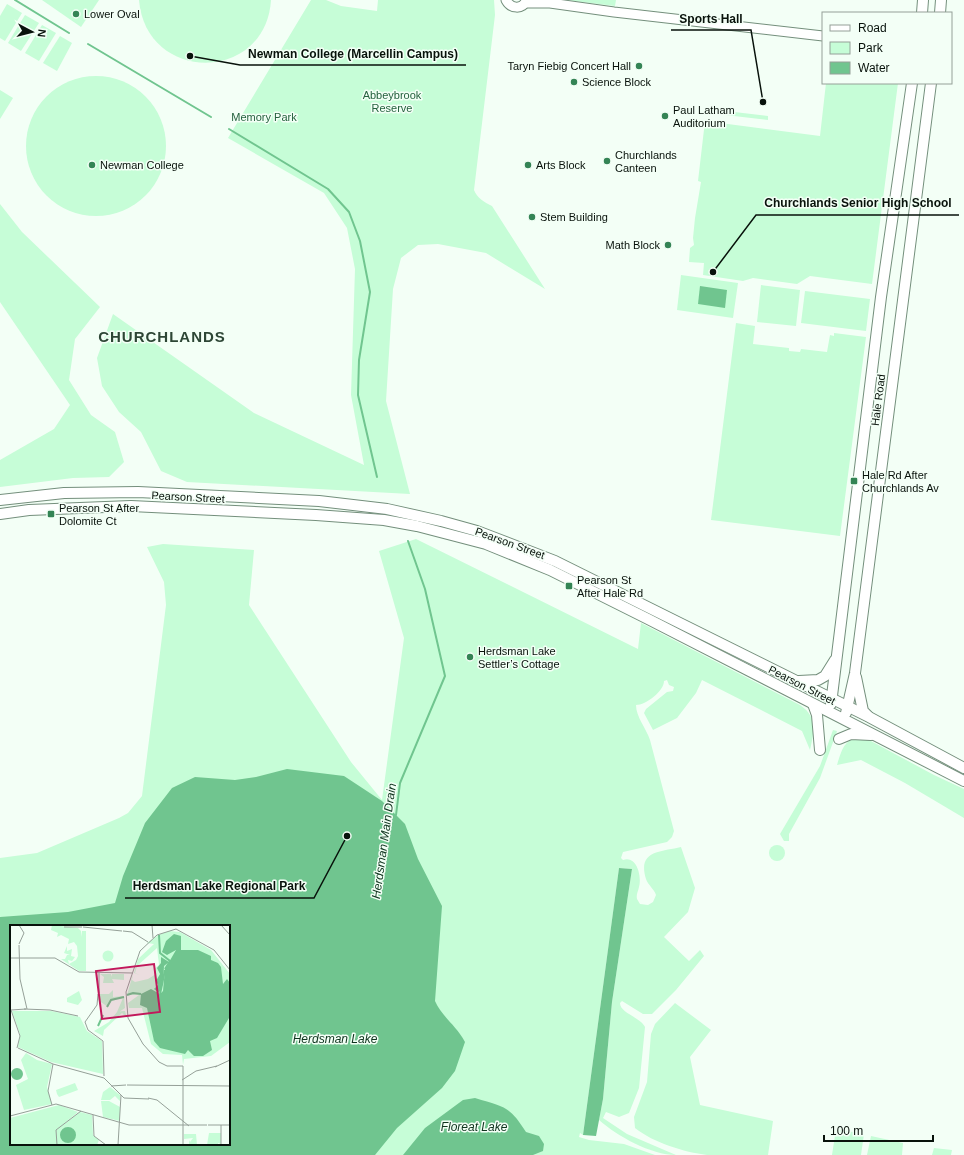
<svg xmlns="http://www.w3.org/2000/svg" width="964" height="1155" viewBox="0 0 964 1155" font-family="Helvetica,sans-serif">
<style>
.green{fill:#c6fdd7;fill-rule:evenodd}
.water{fill:#70c58f;fill-rule:evenodd}
.lines{fill:none;stroke-linecap:round;stroke-linejoin:round}
.stream{stroke:#70c58f;stroke-width:2}
.secondary-casing{stroke:#748f7c;stroke-width:11}
.primary-casing{stroke:#748f7c;stroke-width:12}
.secondary{stroke:#fff;stroke-width:9}
.primary{stroke:#fff;stroke-width:10}
.poi-dot{fill:#348455;stroke:#f3fff6;stroke-width:1.5}
.labels{text-anchor:middle;dominant-baseline:central;stroke-width:3;stroke-linejoin:round;paint-order:stroke}
.poi-label{font-size:11px;fill:#08120b;stroke:#f3fff6;text-anchor:start}
.park-label{font-size:11px;fill:#25623e;stroke:#f3fff6}
.street-label{font-size:11px;fill:#08120b;stroke:#f3fff6}
.water-label{font-size:12px;font-style:italic;fill:#0f341e;stroke:#f3fff6}
.district-label{font-size:15px;font-weight:bold;letter-spacing:1px;fill:#2d4635;stroke:#f3fff6}
.inset-river{fill:none;stroke:#70c58f;stroke-width:2}
.inset-road{fill:none;stroke:#95a098;stroke-width:1}
.view{fill:#c2185b;fill-opacity:0.15;stroke:#c2185b;stroke-width:2}
.inset-edge{fill:none;stroke:#08120b;stroke-width:2}
.leader{fill:none;stroke:#08120b;stroke-width:1.5}
.callout-dot{fill:#08120b;stroke:#f3fff6;stroke-width:1.5}
.callout-label{font-size:12px;text-anchor:middle;font-weight:bold;fill:#08120b;stroke:#f3fff6;stroke-width:3;stroke-linejoin:round;paint-order:stroke}
</style>
<rect width="100%" height="100%" fill="#f3fff6"/>
<!-- green -->
<g class="green">
<polygon points="42,0 99,0 81,27"/>
<path d="M139,0H271C266,83 146,84 139,0Z"/>
<path d="M311,0H326L341,6L377,11L378,0H494L495,15L474,190C477,198 484,202 492,206L545,289L486,253L438,244L418,245L401,258L393,289L386,401L410,494L187,482L161,471L141,432L119,412L102,386L97,358L113,314L254,413L364,465L351,395L355,269L347,228L324,193L228,138Z"/>
<polygon points="566,0 616,0 615,6"/>
<polygon points="7,4 22,13 5,41 0,38 0,16"/>
<polygon points="25,15 39,23 21,51 8,43"/>
<polygon points="42,25 56,33 39,61 25,53"/>
<polygon points="60,36 72,43 57,71 43,63"/>
<circle cx="96" cy="146" r="70"/>
<polygon points="826,83 898,83 872,284 810,276 797,284 753,278 743,281 703,275 704,263 689,262 690,248 694,245 693,238 695,218 701,182 698,181 705,121 820,136"/>
<polygon points="0,90 13,98 0,119"/>
<polygon points="709,109 768,116 768,120 708,113"/>
<polygon points="0,204 22,232 100,307 75,339 69,380 91,415 115,432 124,462 109,477 73,478 0,487 0,460 54,429 70,405 0,302"/>
<polygon points="681,275 738,283 733,318 677,310"/>
<polygon points="761,285 800,290 796,326 757,322"/>
<polygon points="805,291 870,299 866,331 801,323"/>
<polygon points="736,323 755,326 753,344 789,348 789,351 800,352 801,349 827,352 830,335 834,336 834,333 866,337 840,536 711,520"/>
<path d="M416,539L638,649L641,623L800,705C818,717 814,732 810,750L802,731L702,680L696,693L677,718L653,730L644,713L646,709L667,692L673,691L674,687L669,685L667,680L664,681C664,691 646,705 636,705C636,717 646,728 650,740L674,831L672,837L667,842L623,852L621,858L623,860C637,855 642,877 639,887C638,892 636,894 637,899L640,904L648,905L653,902L656,895C654,889 648,885 646,879C637,850 661,852 681,847L695,888L688,912L664,937L689,961L700,950L704,956L676,990L652,1014H643L622,1001L620,1003C620,1013 640,1017 645,1027L639,1088L629,1113L619,1117L606,1112L603,1118L627,1134L676,1155C651,1155 617,1136 599,1120L603,1099L612,1002L632,869L619,868L583,1135L580,1133L579,1137L589,1140L624,1144L655,1155H0V858L37,853L119,818L128,813L142,796L166,605L164,582L147,547L163,544L254,550L249,605L351,762L382,800L404,638L379,551ZM11,926H229V1144H11Z"/>
<polygon points="833,730 837,731 836,734 820,778 789,834 789,841 784,841 780,834 820,766"/>
<path d="M856,738L869,740L934,775L964,789V818L905,783L861,760L837,765C841,753 843,741 856,738Z"/>
<circle cx="777" cy="853" r="8"/>
<path d="M675,1003L711,1030L690,1057L700,1105L773,1121L768,1155C748,1155 727,1155 707,1155C684,1152 654,1143 635,1128L634,1117L647,1082L651,1034L655,1024Z"/>
<polygon points="836,1129 864,1134 861,1155 832,1155"/>
<polygon points="871,1136 903,1143 902,1155 867,1155"/>
<polygon points="934,1148 952,1150 951,1155 932,1155"/>
</g>
<!-- water -->
<g class="water">
<polygon points="700,286 727,290 725,308 698,304"/>
<path d="M287,769L344,776L382,801L405,824L418,859L442,906L435,1001C442,1017 456,1025 465,1042L455,1071L442,1088L397,1128L375,1155H0V917L68,912L115,903L123,876L145,823L172,788L195,777L235,780L256,777ZM11,926H229V1144H11Z"/>
<polygon points="619,868 632,869 612,1002 603,1099 596,1136 583,1135"/>
<path d="M475,1098C504,1107 509,1105 526,1132L539,1136L544,1144L543,1151L533,1155H403L425,1128L463,1100Z"/>
</g>
<g class="lines">
<!-- stream -->
<g class="stream">
<polyline points="15,0 69,33"/>
<polyline points="88,44 211,117"/>
<polyline points="229,129 328,189 349,212 360,241 370,292 359,360 358,395 377,477"/>
<polyline points="396,815 400,783 445,676 425,589 408,541"/>
</g>
<defs>
<g id="secondary">
<path d="M506,0C511,9 522,10 527,0"/>
<polyline points="525,3 550,3 614,12 823,36"/>
</g>
<g id="primary">
<polyline points="922,13 923,0"/>
<polyline points="940,13 941,0"/>
<polyline points="0,500 64,493 138,492 319,501 387,509 441,521 477,531 555,561 869,717 964,768"/>
<polyline points="0,514 29,510 131,506 316,515 384,520 417,526 486,544 550,570 648,619 964,781"/>
<polyline points="856,677 863,711 868,716"/>
<polyline points="799,681 818,680 825,676 835,660"/>
<polyline points="813,704 817,715 820,750"/>
<polyline points="831,704 881,297 912,83"/>
<polyline points="846,713 855,673 931,83"/>
<polyline points="839,739 851,734 871,735"/>
</g>
</defs>
<!-- secondary casing -->
<use href="#secondary" class="secondary-casing"/>
<!-- primary casing -->
<use href="#primary" class="primary-casing"/>
<!-- secondary -->
<use href="#secondary" class="secondary"/>
<!-- primary -->
<use href="#primary" class="primary"/>
</g>
<!-- markers -->
<g class="poi-dot">
<circle cx="76" cy="14" r="4"/>
<circle cx="639" cy="66" r="4"/>
<circle cx="574" cy="82" r="4"/>
<circle cx="665" cy="116" r="4"/>
<circle cx="607" cy="161" r="4"/>
<circle cx="92" cy="165" r="4"/>
<circle cx="528" cy="165" r="4"/>
<circle cx="532" cy="217" r="4"/>
<circle cx="668" cy="245" r="4"/>
<rect x="850" y="477" width="8" height="8" rx="2"/>
<rect x="47" y="510" width="8" height="8" rx="2"/>
<rect x="565" y="582" width="8" height="8" rx="2"/>
<circle cx="470" cy="657" r="4"/>
</g>
<g class="labels">
<!-- poi labels -->
<g class="poi-label">
<text x="84" y="14">Lower Oval</text>
<text x="631" y="66" text-anchor="end">Taryn Fiebig Concert Hall</text>
<text x="582" y="82">Science Block</text>
<text x="673" y="110">Paul Latham<tspan x="673" dy="13">Auditorium</tspan></text>
<text x="615" y="155">Churchlands<tspan x="615" dy="13">Canteen</tspan></text>
<text x="100" y="165">Newman College</text>
<text x="536" y="165">Arts Block</text>
<text x="540" y="217">Stem Building</text>
<text x="660" y="245" text-anchor="end">Math Block</text>
<text x="862" y="475">Hale Rd After<tspan x="862" dy="13">Churchlands Av</tspan></text>
<text x="59" y="508">Pearson St After<tspan x="59" dy="13">Dolomite Ct</tspan></text>
<text x="577" y="580">Pearson St<tspan x="577" dy="13">After Hale Rd</tspan></text>
<text x="478" y="651">Herdsman Lake<tspan x="478" dy="13">Settler’s Cottage</tspan></text>
</g>
<!-- park labels -->
<g class="park-label">
<text x="392" y="95">Abbeybrook<tspan x="392" dy="13">Reserve</tspan></text>
<text x="264" y="117">Memory Park</text>
</g>
<!-- street labels -->
<g class="street-label">
<text transform="translate(878 400) rotate(-83)">Hale Road</text>
<text transform="translate(188 497) rotate(3)">Pearson Street</text>
<text transform="translate(510 543) rotate(20)">Pearson Street</text>
<text transform="translate(802 685) rotate(27)">Pearson Street</text>
</g>
<!-- water labels -->
<g class="water-label">
<text transform="translate(384 841) rotate(-82)">Herdsman Main Drain</text>
<text x="335" y="1039">Herdsman Lake</text>
<text x="474" y="1127">Floreat Lake</text>
</g>
<!-- district labels -->
<g class="district-label">
<text x="162" y="336">CHURCHLANDS</text>
</g>
</g>
<!-- overview -->
<g transform="translate(10 925)">
<rect width="220" height="220" fill="#f3fff6"/>
<path d="M42,0L68,3L71,6V12L72,6H76V46H69L51,34H55L57,30H60L54,28L57,21V26L62,24L61,31L65,32L62,36L58,35L59,39L66,35L68,31L67,21L64,17L58,19L59,14L51,10L47,12L48,8L41,5ZM159,6L170,7L201,25L220,49V117L201,131L174,134L173,140L172,130L153,129L141,119L132,83H119L118,78L129,70H117L123,49L122,55L125,57L138,54L146,49L144,44L149,40L147,23L127,41L125,48L130,50L124,48L128,34L144,19L137,18L150,9ZM92.5 31a5.5 5.5 0 1 1 11 0a5.5 5.5 0 1 1-11 0ZM90,49H101L102,52V49H114V55L102,54L104,58H93L94,52ZM103,65V72L114,71L115,83L109,87H107L113,73L101,75L98,82L88,75L89,69H99ZM69,66L72,75L68,80L57,77V73ZM2,86H41L70,92L77,106L92,116L93,149L41,137L8,122L10,109ZM113,86H115L117,93L112,88L94,105L93,111L84,106L99,97L107,87ZM16,128L27,135L42,139L37,162L42,179L14,185L6,160L18,154L11,135ZM65,158L68,165L49,172L47,169L46,165ZM100,162L110,170V176L105,171L100,175H91L93,167ZM91,176H99L110,182V196L93,192ZM49,180L68,187L50,202L70,187L82,190L83,210L89,215L87,220H0V193ZM199,208H211V219L208,218V220H197ZM174,209H186L187,220L179,219V215L180,217L183,213L174,214Z" fill="#c6fdd7"/>
<path d="M164,9L171,11V25H188L201,31V35L208,38L211,42L213,59L217,54L220,58L219,93L207,113L200,116L202,125L193,131H184L178,125L175,129L150,123L144,116L137,83L130,80L131,69L141,64L150,69L153,66L155,44L166,25L157,30L152,27L156,16ZM151,32L159,37L154,41L153,59L149,68L144,64L148,60L146,56L150,49L147,43L151,38ZM1 149a6 6 0 1 1 12 0a6 6 0 1 1-12 0ZM50 210a8 8 0 1 1 16 0a8 8 0 1 1-16 0Z" fill="#70c58f"/>
<path class="inset-river" d="M149,10L150,28L160,36L155,44M150,69L155,45M117,70L123,68L131,69M97,82L101,75L114,72M88,101L93,90"/>
<path class="inset-road" d="M142,0L143,13M211,0L220,10M54,2H72M73,2L112,6M113,6L122,7L138,17M9,19L14,8L9,0M9,20L10,54L17,84M0,33H45L69,47L123,48M89,48V68M14,84L40,85L68,91M1,85L10,111L7,123M1,85L16,84M75,97L87,80L88,69M75,97L78,105L93,116L94,151M8,123L43,139M43,139L94,153L114,173L139,174M173,141H157L149,137L133,119L118,93L116,67L130,26L147,10L166,4L204,25L220,45M205,142L220,135M172,155L186,146L207,141M117,160L220,161M101,161L116,160M138,173L147,175L179,201M42,180L38,166L43,139M83,190L84,211L96,220M0,191L46,179L119,200H197M198,200H220M211,200V220M47,220L46,205L71,186M108,220L111,170M173,220V141"/>
<path class="view" d="M144,39L150,87L92,94L86,46Z"/>
<rect width="220" height="220" class="inset-edge"/>
</g>
<!-- callouts -->
<path class="leader" d="M763 102L751 30H671M190 56L240 65H466M713 272L756 215H959M347 836L314 898H125"/>
<g class="callout-dot">
<circle cx="763" cy="102" r="4"/>
<circle cx="190" cy="56" r="4"/>
<circle cx="713" cy="272" r="4"/>
<circle cx="347" cy="836" r="4"/>
</g>
<g class="callout-label">
<text x="711" y="23">Sports Hall</text>
<text x="353" y="58">Newman College (Marcellin Campus)</text>
<text x="858" y="207">Churchlands Senior High School</text>
<text x="219" y="890">Herdsman Lake Regional Park</text>
</g>
<!-- legend -->
<rect x="822" y="12" width="130" height="72" fill="#f3fff6" stroke="#95a098"/>
<rect x="830" y="25" width="20" height="6" fill="#ffffff" stroke="#95a098"/>
<text x="858" y="32" font-size="12" fill="#08120b">Road</text>
<rect x="830" y="42" width="20" height="12" fill="#c6fdd7" stroke="#95a098"/>
<text x="858" y="52" font-size="12" fill="#08120b">Park</text>
<rect x="830" y="62" width="20" height="12" fill="#70c58f" stroke="#95a098"/>
<text x="858" y="72" font-size="12" fill="#08120b">Water</text>
<!-- north arrow -->
<g transform="translate(32 32) rotate(97)" stroke="#f3fff6" stroke-width="3" paint-order="stroke">
<path d="M0-3L7 15L0 10L-7 15Z" fill="#08120b"/>
<text y="-6" font-size="11" font-weight="bold" text-anchor="middle" fill="#08120b">N</text>
</g>
<!-- scale -->
<path d="M824 1135v6h109v-6" fill="none" stroke="#08120b" stroke-width="2"/>
<text x="830" y="1135" font-size="12" fill="#08120b" stroke="#f3fff6" stroke-width="3" paint-order="stroke">100 m</text>
</svg>
